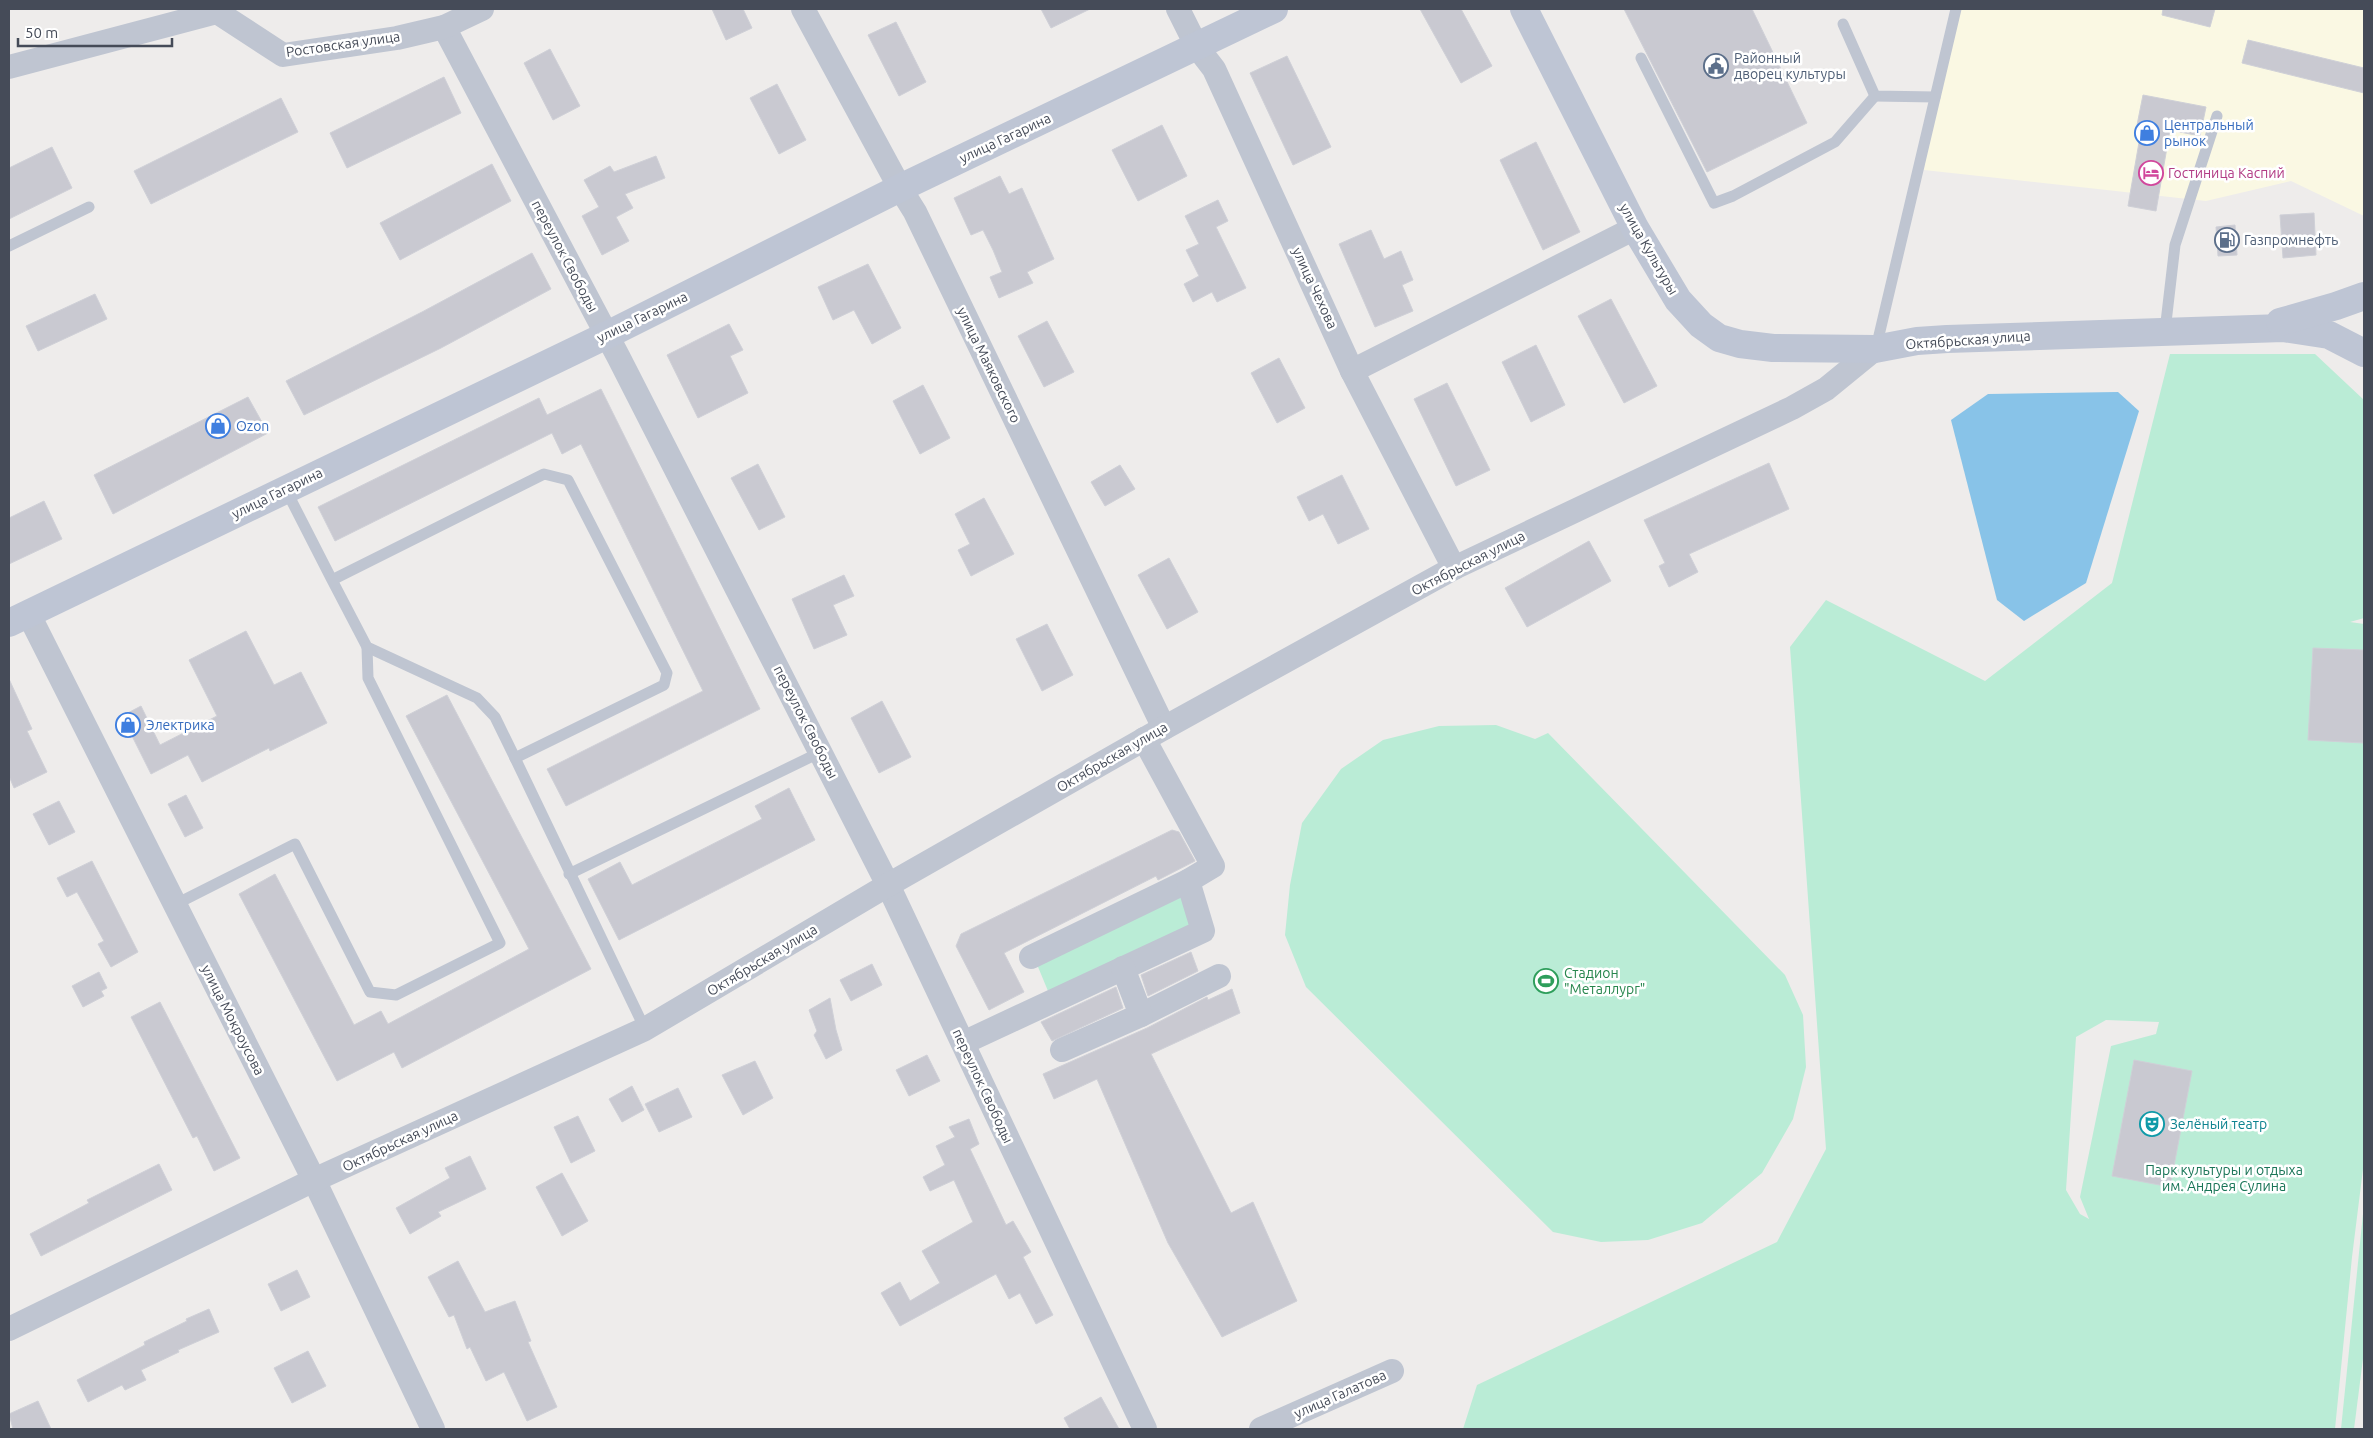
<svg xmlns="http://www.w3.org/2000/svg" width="2373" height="1438" viewBox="0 0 2373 1438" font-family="Ubuntu,sans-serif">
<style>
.commercial{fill:#faf8e3}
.green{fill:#baecd6;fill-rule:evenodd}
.water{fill:#88c3e8}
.building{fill:#c9c9d1;stroke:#cfd0d7}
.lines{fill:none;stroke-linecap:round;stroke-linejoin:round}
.lane{stroke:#bfc5d1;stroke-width:11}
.street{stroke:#bfc5d1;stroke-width:24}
.secondary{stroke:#bec5d4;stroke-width:28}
.labels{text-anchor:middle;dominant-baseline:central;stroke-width:5;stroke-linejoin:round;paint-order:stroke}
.street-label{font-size:14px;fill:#454b58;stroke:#fff}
.service-label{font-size:14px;fill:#4e5e75;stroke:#fff;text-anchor:start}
.shop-label{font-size:14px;fill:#366cbe;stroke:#fff;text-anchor:start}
.hotel-label{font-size:14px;fill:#b23c85;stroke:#fff;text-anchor:start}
.leisure-label{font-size:14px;fill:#27864d;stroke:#fff;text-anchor:start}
.culture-label{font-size:14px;fill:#0d838f;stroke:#fff;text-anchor:start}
.park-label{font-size:14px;fill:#197557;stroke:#fff}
</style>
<rect width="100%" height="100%" fill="#eeeceb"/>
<!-- commercial -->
<polygon class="commercial" points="1956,9 2364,9 2364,216 2291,181 2206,201 1924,170 1935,97"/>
<!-- green -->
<g class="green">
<path d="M2170,354H2315L2364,400V618L2350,622L2364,624V1161L2352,1257L2335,1429H1463L1477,1385L1777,1242L1826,1149L1790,647L1826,600L1985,681L2112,583ZM2106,1020L2159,1022L2156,1034L2111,1046L2080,1197L2089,1219L2080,1214L2066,1190L2076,1037Z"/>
<polygon points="1496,725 1535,739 1548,733 1785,975 1803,1015 1806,1067 1793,1119 1762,1173 1702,1223 1648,1240 1601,1242 1553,1232 1306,987 1285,935 1290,885 1302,823 1341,769 1383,740 1439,726"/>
<polygon points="1187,892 1198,927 1048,991 1036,962"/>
<polygon points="2364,1204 2364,1351 2354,1429 2341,1429"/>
</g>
<!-- water -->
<polygon class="water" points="2118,392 2139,411 2086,583 2024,621 1997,600 1951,420 1988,394"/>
<!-- building -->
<g class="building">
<polygon points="712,9 743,9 752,28 726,40"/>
<polygon points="1041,9 1090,9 1051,28"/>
<polygon points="1420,9 1461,9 1492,66 1461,83"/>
<polygon points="1624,9 1752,9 1807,123 1707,172"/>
<polygon points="2163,9 2215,9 2210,27 2162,15"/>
<polygon points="896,22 926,82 899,96 868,35"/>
<polygon points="2248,40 2364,68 2364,93 2242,63"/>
<polygon points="550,49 580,106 553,120 524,63"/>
<polygon points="1287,56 1331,147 1293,165 1250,73"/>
<polygon points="444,77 461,113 347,168 330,133"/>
<polygon points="777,84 806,140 779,154 750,98"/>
<polygon points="2143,95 2206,107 2200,136 2170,130 2156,211 2128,206 2142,125 2137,125"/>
<polygon points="281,98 298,132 151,204 134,171"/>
<polygon points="1162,125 1187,176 1138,201 1112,150"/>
<polygon points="1536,142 1580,232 1543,250 1500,160"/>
<polygon points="52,147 72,188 9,219 9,168"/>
<polygon points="656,156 665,178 625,194 633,208 616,217 629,241 602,255 582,216 599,207 584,180 610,166 614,172"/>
<polygon points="492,164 511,201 400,260 380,223"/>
<polygon points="1000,176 1009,194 1022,188 1054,259 1027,272 1033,283 999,298 990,277 1002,272 993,250 983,230 971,235 954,198"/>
<polygon points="1218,200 1228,221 1216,227 1246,288 1217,302 1212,292 1193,302 1184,284 1199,276 1186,250 1199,244 1185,216"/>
<polygon points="2314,213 2316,255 2283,258 2280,215"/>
<polygon points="2235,225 2237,255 2218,256 2216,227"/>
<polygon points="1371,230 1384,259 1401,251 1413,280 1402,285 1413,311 1375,327 1339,244"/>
<polygon points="532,253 551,289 441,348 304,415 286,381 422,312"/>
<polygon points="868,264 901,328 872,344 854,310 833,320 818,287"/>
<polygon points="95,294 107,319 38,351 26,326"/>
<polygon points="1611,299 1657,386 1624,403 1578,316"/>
<polygon points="1047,321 1074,372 1044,387 1018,336"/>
<polygon points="729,324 743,350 730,356 748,393 698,418 667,355"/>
<polygon points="1536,345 1565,405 1531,422 1502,362"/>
<polygon points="1279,358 1305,408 1277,423 1251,373"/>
<polygon points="1447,383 1490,470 1456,486 1414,399"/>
<polygon points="923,385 950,438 920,454 893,401"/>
<polygon points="601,389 760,709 566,806 547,769 703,691 581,444 562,454 552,433 335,541 318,507 539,398 547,415"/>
<polygon points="248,397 268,433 113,514 94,475"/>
<polygon points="1769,463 1789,509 1689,554 1698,572 1669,587 1659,566 1665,563 1644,520"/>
<polygon points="758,464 785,517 759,530 731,478"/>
<polygon points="1120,465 1135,489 1105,506 1091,482"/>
<polygon points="1342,475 1369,529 1338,544 1323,514 1309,521 1297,497"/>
<polygon points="984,498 1014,554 971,576 958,550 970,544 955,514"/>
<polygon points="44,501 62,539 9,564 9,518"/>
<polygon points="1589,541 1611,581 1527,627 1505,588"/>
<polygon points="1169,558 1198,612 1167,629 1138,575"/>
<polygon points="844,575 854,596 833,605 847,635 814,649 792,599"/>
<polygon points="1047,624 1073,675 1042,691 1016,639"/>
<polygon points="246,631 274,685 301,672 327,723 270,751 269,748 202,782 188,755 151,774 122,716 141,706 160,745 217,716 189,660"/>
<polygon points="2313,648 2364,650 2363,743 2308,740"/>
<polygon points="9,679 32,729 27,731 47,772 14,788 9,776"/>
<polygon points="447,695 591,969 402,1068 394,1052 337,1081 239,894 275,874 354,1025 381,1011 388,1024 529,949 406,716"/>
<polygon points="882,701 911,757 879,773 851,718"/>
<polygon points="789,788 815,840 619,940 588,879 620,862 632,885 762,819 755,806"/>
<polygon points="186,795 203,828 185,837 168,804"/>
<polygon points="59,801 75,832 49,845 33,814"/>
<polygon points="1172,830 1179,832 1195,861 1158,880 1156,876 1004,953 1024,992 989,1010 956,946 961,934"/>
<polygon points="92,861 138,952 111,967 98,944 104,941 77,892 67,897 57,878"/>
<polygon points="1191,952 1198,971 1148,996 1141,975"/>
<polygon points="872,964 882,985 851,1001 840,980"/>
<polygon points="99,972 107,988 101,991 104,996 83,1007 72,986"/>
<polygon points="1116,987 1123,1008 1052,1041 1041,1022"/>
<polygon points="1232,989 1240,1013 1151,1054 1231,1213 1253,1202 1297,1301 1222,1337 1168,1243 1097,1079 1054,1099 1043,1074 1147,1028 1207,997 1208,1000"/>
<polygon points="830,998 836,1030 842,1050 826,1059 814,1035 817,1031 809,1010"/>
<polygon points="160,1002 240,1158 214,1171 197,1136 193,1138 131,1017"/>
<polygon points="927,1055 940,1081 909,1096 896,1070"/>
<polygon points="2134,1060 2192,1071 2170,1187 2112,1176"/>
<polygon points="755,1061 773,1098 743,1115 722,1075"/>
<polygon points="632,1086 644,1110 622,1122 609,1099"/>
<polygon points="678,1088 692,1117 659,1132 645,1104"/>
<polygon points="578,1116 595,1151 571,1163 554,1127"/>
<polygon points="969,1119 979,1144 970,1149 1006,1225 1013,1221 1031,1252 1023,1257 1053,1315 1036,1324 1020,1293 1009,1299 996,1274 900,1326 881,1293 900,1282 910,1301 940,1283 922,1251 973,1222 954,1180 930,1191 923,1177 945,1165 936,1146 955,1137 949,1127"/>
<polygon points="470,1156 486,1189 438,1212 441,1216 410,1234 396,1208 450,1178 445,1168"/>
<polygon points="159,1164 172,1190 41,1256 30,1234 89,1203 87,1200"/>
<polygon points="562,1173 588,1221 562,1236 536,1187"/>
<polygon points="458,1261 485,1312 515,1301 531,1341 528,1342 557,1407 527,1421 504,1372 486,1381 470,1347 467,1349 454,1315 449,1317 428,1277"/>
<polygon points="297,1270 310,1297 281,1311 268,1284"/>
<polygon points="209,1309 219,1332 178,1350 179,1352 141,1370 146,1380 125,1390 122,1385 88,1402 77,1380 145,1345 144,1342 187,1321 186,1319"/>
<polygon points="308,1351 326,1386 292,1403 274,1368"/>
<polygon points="1101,1397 1119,1429 1070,1429 1064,1418"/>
<polygon points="38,1401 51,1429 13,1429 9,1414"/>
</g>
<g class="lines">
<!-- lane -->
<g class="lane">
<polyline points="1843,24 1875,96 1935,97"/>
<polyline points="1641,58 1714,203 1733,196 1835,142 1875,96"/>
<polyline points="9,246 89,207"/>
<polyline points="2165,331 2175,245 2217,116"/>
<polyline points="1876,348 1956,9"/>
<polyline points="286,490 332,580 544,474 568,480 667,673 664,685 515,758 495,717 477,698 367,647 332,580"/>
<polyline points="515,758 645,1029"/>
<polyline points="569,874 821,752"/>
<polyline points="176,904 295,844 370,992 396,995 500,943 368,678 367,647"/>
</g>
<!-- street -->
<g class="street">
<polyline points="803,9 900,188 915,212 1164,728"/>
<polyline points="1178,9 1197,47 1214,69 1352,371 1454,568"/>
<polyline points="444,27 619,358 888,885 1145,1429"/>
<polyline points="9,67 217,12 283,55 397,38 444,27 482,9"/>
<polyline points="1352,371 1635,228"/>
<polyline points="28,613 314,1180 433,1429"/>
<polyline points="1031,957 1188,881"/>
<polyline points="1141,1015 1219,976"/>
<polyline points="963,1043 1203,931 1188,881 1213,866 1144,739"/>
<polyline points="1062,1050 1141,1015 1123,968"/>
<polyline points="9,1329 314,1180 645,1029 888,885 1164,728 1454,568 1792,408 1826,389 1875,349"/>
<polyline points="1261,1429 1392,1371"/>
</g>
<!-- secondary -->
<g class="secondary">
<polyline points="1524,9 1635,228 1678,300 1701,325 1719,338 1740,344 1773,348 1875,349 1917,341 1947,339 2283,328 2329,335 2364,353"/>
<polyline points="2280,322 2336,306 2364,296"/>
<polyline points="9,623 607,335 900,188 1274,9"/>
</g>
</g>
<!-- icons -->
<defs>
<symbol id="civic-ring" viewBox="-11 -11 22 22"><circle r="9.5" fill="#fff" stroke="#5c6f8a" stroke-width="1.5"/><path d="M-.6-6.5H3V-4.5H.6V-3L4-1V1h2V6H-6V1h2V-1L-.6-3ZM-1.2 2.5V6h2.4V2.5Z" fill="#5c6f8a"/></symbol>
<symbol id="shop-ring" viewBox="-11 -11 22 22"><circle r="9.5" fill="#fff" stroke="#3f7fe0" stroke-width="1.5"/><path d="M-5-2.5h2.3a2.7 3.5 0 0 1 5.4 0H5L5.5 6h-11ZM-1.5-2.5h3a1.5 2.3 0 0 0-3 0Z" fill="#3f7fe0"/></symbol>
<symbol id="hotel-ring" viewBox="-11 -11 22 22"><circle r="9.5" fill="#fff" stroke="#d1479c" stroke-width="1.5"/><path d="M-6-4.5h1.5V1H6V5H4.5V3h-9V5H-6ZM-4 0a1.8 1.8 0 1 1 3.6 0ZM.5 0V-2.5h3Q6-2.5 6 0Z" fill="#d1479c"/></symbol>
<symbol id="fuel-ring" viewBox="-11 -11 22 22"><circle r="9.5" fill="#fff" stroke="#5c6f8a" stroke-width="1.5"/><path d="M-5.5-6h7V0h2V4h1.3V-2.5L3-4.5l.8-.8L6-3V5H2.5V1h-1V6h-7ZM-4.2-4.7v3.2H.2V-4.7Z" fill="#5c6f8a"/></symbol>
<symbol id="stadium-ring" viewBox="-11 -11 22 22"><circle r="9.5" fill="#fff" stroke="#2e9e5b" stroke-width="1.5"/><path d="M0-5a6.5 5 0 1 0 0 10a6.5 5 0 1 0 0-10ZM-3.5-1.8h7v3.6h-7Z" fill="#2e9e5b"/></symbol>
<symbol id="theatre-ring" viewBox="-11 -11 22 22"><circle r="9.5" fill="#fff" stroke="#0f9aa8" stroke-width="1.5"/><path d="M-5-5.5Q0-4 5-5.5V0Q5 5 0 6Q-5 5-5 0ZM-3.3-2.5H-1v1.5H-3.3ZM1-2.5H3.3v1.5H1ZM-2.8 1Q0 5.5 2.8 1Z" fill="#0f9aa8"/></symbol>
</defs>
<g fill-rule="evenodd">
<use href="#civic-ring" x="1702" y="52" width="28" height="28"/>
<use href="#shop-ring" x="2133" y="119" width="28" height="28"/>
<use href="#hotel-ring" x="2137" y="159" width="28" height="28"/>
<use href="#fuel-ring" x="2213" y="226" width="28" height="28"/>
<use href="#shop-ring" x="204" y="412" width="28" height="28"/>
<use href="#shop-ring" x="114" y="711" width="28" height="28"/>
<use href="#stadium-ring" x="1532" y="967" width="28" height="28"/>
<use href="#theatre-ring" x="2138" y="1110" width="28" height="28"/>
</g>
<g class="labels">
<!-- street labels -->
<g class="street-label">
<text transform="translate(343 44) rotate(-8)">Ростовская улица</text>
<text transform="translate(1005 138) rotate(-25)">улица Гагарина</text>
<text transform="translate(1649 249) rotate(60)">улица Культуры</text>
<text transform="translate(565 256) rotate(62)">переулок Свободы</text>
<text transform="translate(1315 288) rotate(65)">улица Чехова</text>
<text transform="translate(642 317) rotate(-26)">улица Гагарина</text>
<text transform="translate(1968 340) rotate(-4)">Октябрьская улица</text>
<text transform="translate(989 365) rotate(64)">улица Маяковского</text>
<text transform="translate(277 493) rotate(-26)">улица Гагарина</text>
<text transform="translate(1468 563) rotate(-27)">Октябрьская улица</text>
<text transform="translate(806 722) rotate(63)">переулок Свободы</text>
<text transform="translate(1112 757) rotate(-30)">Октябрьская улица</text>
<text transform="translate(762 960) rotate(-31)">Октябрьская улица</text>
<text transform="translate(233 1020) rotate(63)">улица Мокроусова</text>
<text transform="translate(983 1086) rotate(65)">переулок Свободы</text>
<text transform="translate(400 1141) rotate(-25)">Октябрьская улица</text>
<text transform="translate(1340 1394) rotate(-24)">улица Галатова</text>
</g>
<!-- service labels -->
<g class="service-label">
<text x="1734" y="58">Районный<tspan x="1734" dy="16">дворец культуры</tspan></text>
<text x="2244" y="240">Газпромнефть</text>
</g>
<!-- shop labels -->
<g class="shop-label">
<text x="2164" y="125">Центральный<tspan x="2164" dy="16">рынок</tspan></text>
<text x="236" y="426">Ozon</text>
<text x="146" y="725">Электрика</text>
</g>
<!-- hotel labels -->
<g class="hotel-label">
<text x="2168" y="173">Гостиница Каспий</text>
</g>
<!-- leisure labels -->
<g class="leisure-label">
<text x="1564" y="973">Стадион<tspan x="1564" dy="16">"Металлург"</tspan></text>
</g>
<!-- culture labels -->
<g class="culture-label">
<text x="2170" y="1124">Зелёный театр</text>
</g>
<!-- park labels -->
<g class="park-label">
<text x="2224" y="1170">Парк культуры и отдыха<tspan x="2224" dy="16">им. Андрея Сулина</tspan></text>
</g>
</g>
<!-- border -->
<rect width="2373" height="1438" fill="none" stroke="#454b58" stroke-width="20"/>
<!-- scale -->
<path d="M18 38v8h154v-8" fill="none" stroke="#454b58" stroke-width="2.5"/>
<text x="25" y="38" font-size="15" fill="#454b58" stroke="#ffffff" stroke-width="4" paint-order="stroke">50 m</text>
</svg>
